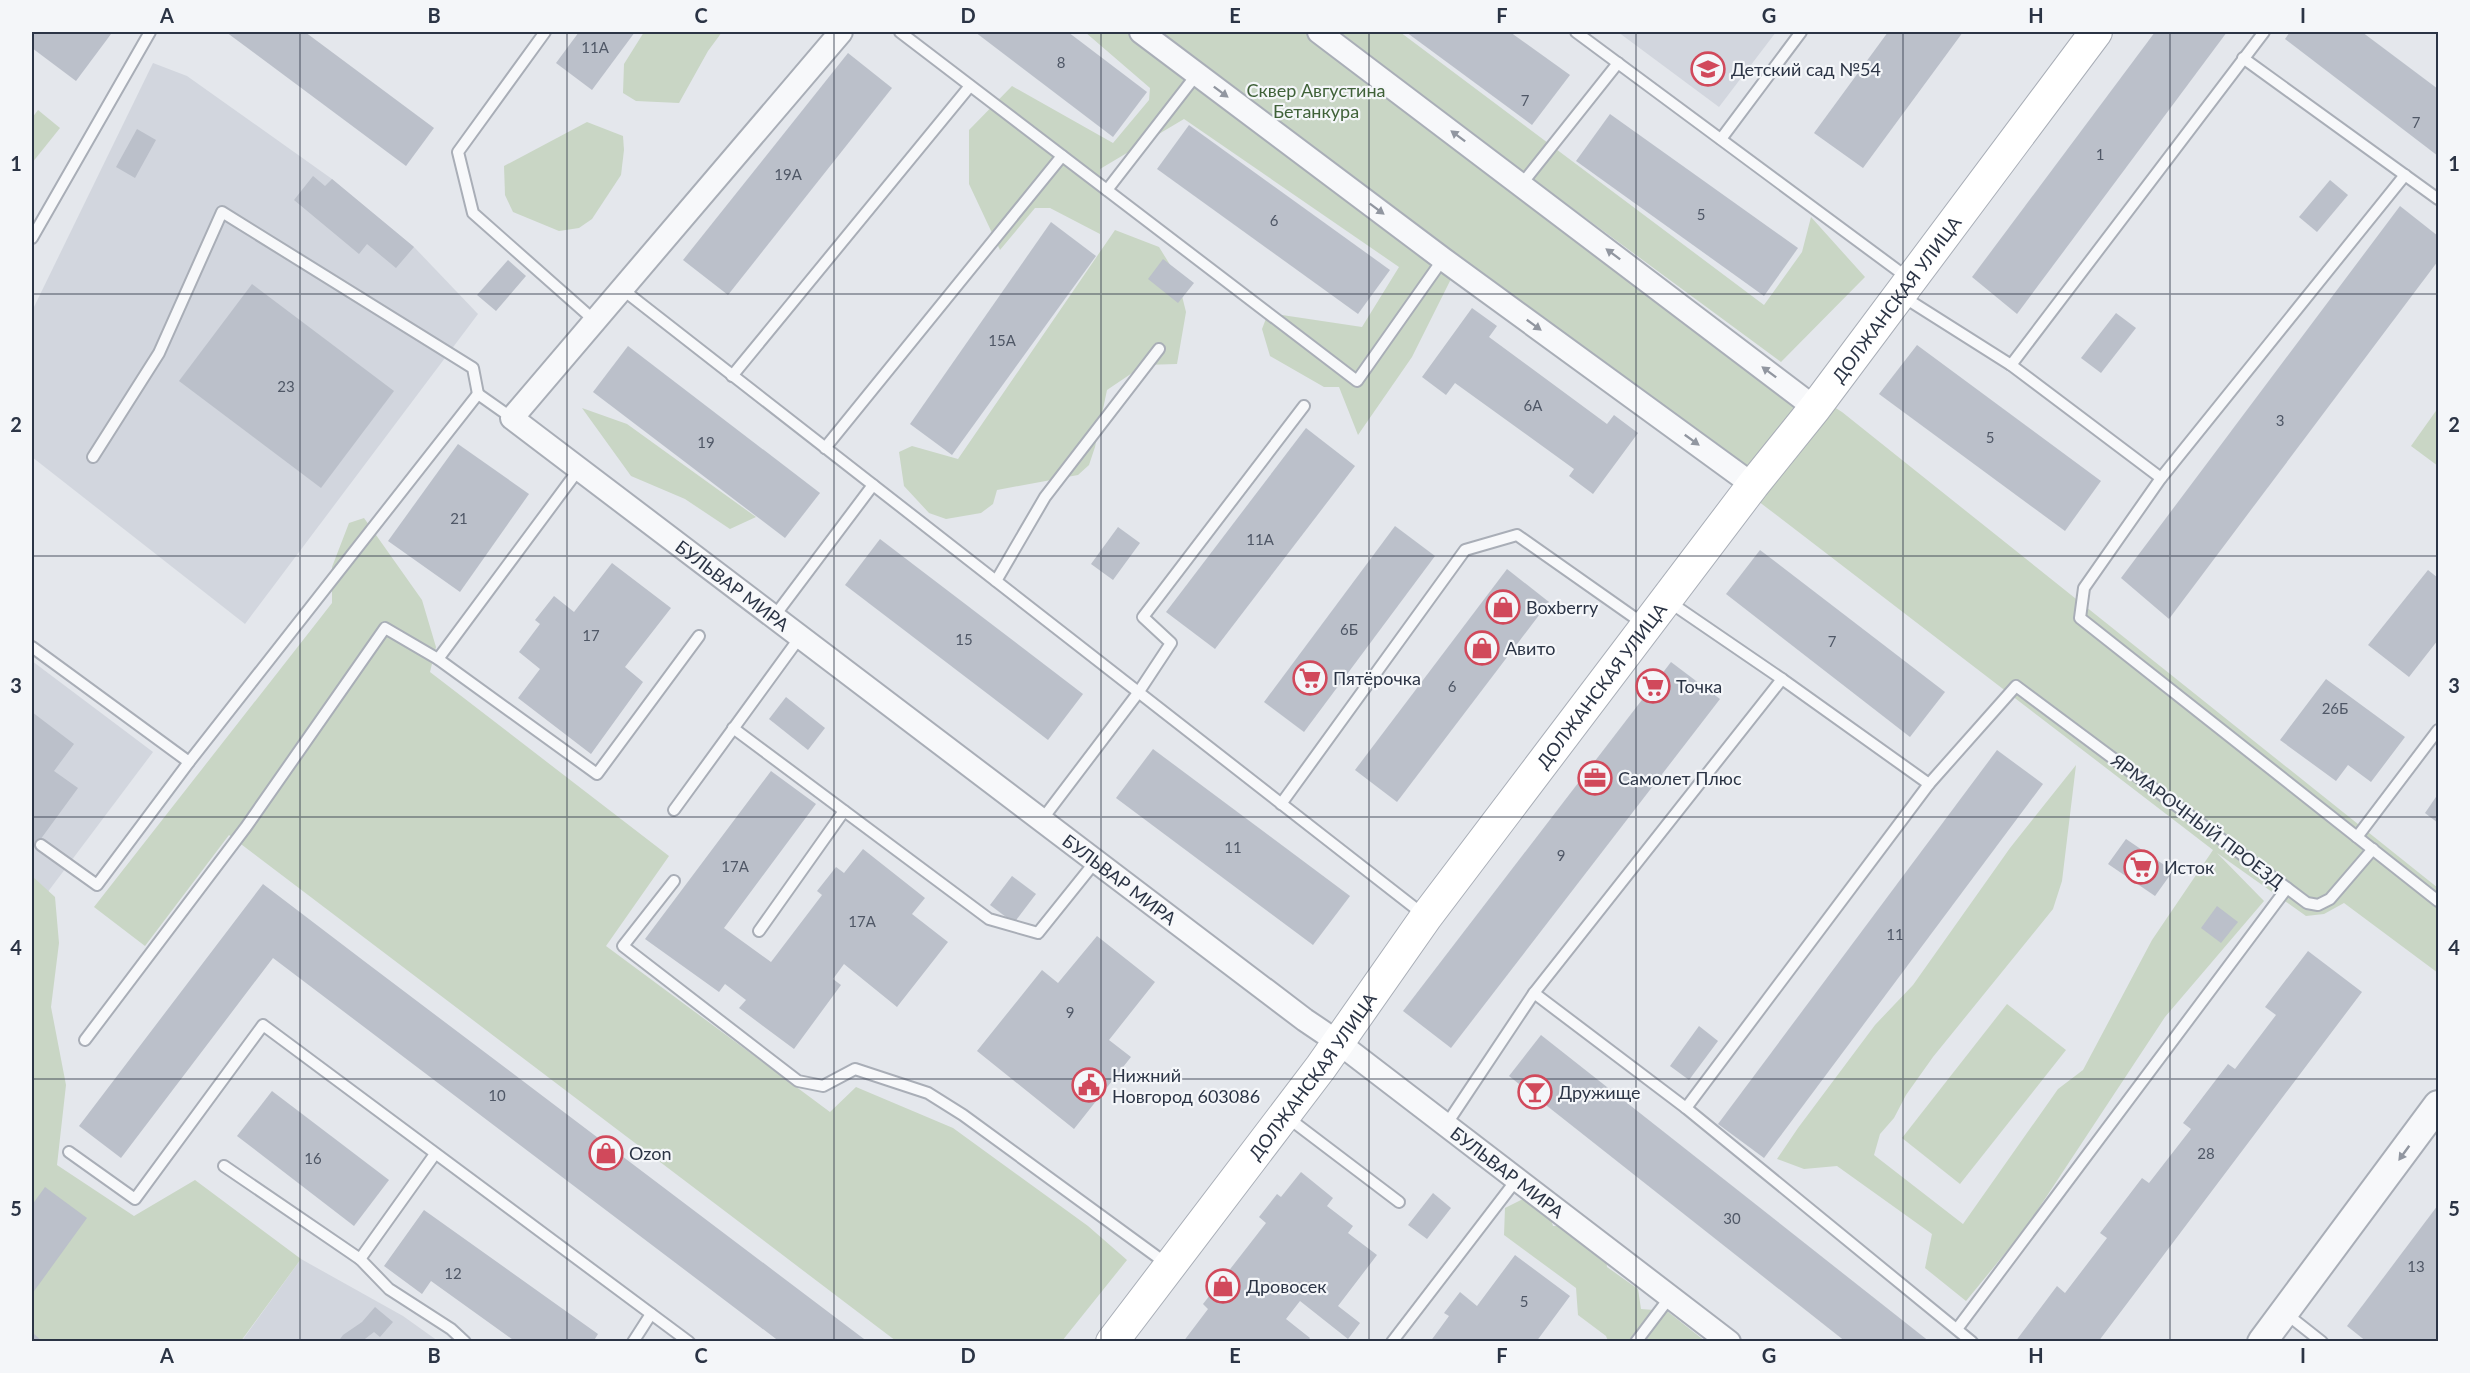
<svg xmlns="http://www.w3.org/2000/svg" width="2470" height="1373" viewBox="0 0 2470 1373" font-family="Lato,sans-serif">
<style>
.built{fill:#d2d6de}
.green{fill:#c9d6c5}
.building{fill:#bbc0ca}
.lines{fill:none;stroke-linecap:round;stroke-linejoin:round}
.service-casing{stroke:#a9aeb7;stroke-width:14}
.minor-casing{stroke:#a9aeb7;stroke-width:26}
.tertiary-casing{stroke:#a9aeb7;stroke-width:32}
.secondary-casing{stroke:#a9aeb7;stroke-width:34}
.service{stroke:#f7f8fa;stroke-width:10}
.minor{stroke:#f7f8fa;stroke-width:22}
.tertiary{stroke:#f7f8fa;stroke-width:28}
.secondary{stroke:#fff;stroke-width:32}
.oneway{fill:#9196a0}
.grid{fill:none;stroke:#2b3445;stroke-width:1.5;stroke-opacity:0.55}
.labels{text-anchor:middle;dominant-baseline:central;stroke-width:4.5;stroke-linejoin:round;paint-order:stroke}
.number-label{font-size:15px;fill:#4f5766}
.poi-label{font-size:18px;fill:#2b3445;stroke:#f4f6f9;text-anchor:start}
.park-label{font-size:18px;fill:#3f6138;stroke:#f4f6f9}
.street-label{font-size:18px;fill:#2b3445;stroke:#f4f6f9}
.neatline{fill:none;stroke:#2b3445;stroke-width:2}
.grid-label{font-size:20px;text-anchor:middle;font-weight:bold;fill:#2b3445}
</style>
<rect width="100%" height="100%" fill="#e4e7ec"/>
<!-- built -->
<g class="built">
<polygon points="1618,32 1776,32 1719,107"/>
<polygon points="153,63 187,76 332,179 414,247 478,314 245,624 32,457 32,311"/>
<polygon points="32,661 153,752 44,897 32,887"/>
<polygon points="301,1259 403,1316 438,1341 241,1342"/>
</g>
<!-- green -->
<g class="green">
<polygon points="644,32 722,32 708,51 679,103 636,101 623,93 624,64"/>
<polygon points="1085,32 1400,32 1764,305 1802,252 1811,217 1865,277 1781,362 1400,81 1779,372 1842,412 2438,888 2438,973 2344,903 2324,914 2306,916 2217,853 2264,901 2165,1017 2025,1229 1966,1301 1925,1268 1932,1234 1837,1166 1804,1169 1777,1159 1798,1128 1875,1025 1913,985 2010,848 2076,765 2062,881 2053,909 1933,1057 1906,1095 1894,1118 1880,1134 1874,1155 1963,1224 2058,1089 2083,1070 2152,940 2213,850 1758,501 1451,279 1412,357 1358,435 1339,387 1324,387 1270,356 1262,329 1267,316 1282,315 1362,327 1399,267 1184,119 1100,169 1100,234 1050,208 1035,208 1000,250 969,184 969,130 1012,86 1113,143 1149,100 1150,88"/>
<polygon points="38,110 60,128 32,163 32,118"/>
<polygon points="587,122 623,136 624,150 621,175 592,219 579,228 559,231 513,212 505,195 504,166"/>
<polygon points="1115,230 1159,247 1177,276 1186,312 1177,364 1144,365 1107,390 1095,447 1089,465 1078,475 997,490 993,504 981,513 946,519 929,513 904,486 899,452 912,446 958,459"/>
<polygon points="582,408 627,424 756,517 730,529 685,499 631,476"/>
<polygon points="2438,408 2438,466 2411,446"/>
<polygon points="364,518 422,600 436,647 430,672 669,856 606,946 830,1112 856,1087 953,1128 1088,1226 1127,1260 1062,1341 896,1341 229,835 145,946 94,907 332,603 332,567 349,523"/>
<polygon points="32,876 55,897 59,943 51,1007 66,1085 57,1165 134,1216 195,1180 301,1259 241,1341 32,1341"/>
<polygon points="2007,1004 2066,1050 1960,1184 1902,1138"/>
<polygon points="1529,1196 1548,1209 1553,1226 1571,1226 1605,1250 1607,1267 1638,1289 1641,1309 1667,1311 1705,1341 1608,1341 1606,1336 1578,1315 1576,1288 1504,1235 1505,1208"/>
</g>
<!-- building -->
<g class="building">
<polygon points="32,32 108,32 111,34 76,81 32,48"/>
<polygon points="226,32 305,32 434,128 406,166"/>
<polygon points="579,32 635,32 592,90 556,63"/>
<polygon points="975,32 1068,32 1147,92 1113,137"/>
<polygon points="1406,32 1510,32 1570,75 1532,125"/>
<polygon points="1888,32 1963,32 1863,168 1814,133"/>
<polygon points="2155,32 2227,32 2017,314 1972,277"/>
<polygon points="2290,32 2362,32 2438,89 2438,156 2285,39"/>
<polygon points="848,53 892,88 728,295 683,260"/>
<polygon points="1610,114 1798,248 1764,296 1576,161"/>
<polygon points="1189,125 1390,270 1358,314 1157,169"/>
<polygon points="137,129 156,140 135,178 116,167"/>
<polygon points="313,176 325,186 332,179 414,247 396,268 367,244 359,254 294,200"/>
<polygon points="2330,180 2348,195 2317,232 2299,217"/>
<polygon points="2400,206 2438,236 2438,261 2169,619 2121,578"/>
<polygon points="1051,222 1096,256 952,455 910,424"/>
<polygon points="1163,259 1194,283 1178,303 1148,279"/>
<polygon points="508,260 526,276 496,311 477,295"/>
<polygon points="252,284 394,391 321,488 179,381"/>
<polygon points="1472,308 1497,326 1489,337 1607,424 1614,415 1638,433 1593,494 1569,476 1574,469 1455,383 1446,395 1422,377"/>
<polygon points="2116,313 2136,328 2101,373 2081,358"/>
<polygon points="1917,345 2101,481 2065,531 1879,394"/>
<polygon points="628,346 820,493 785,538 593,392"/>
<polygon points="1306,428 1355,466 1215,649 1166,612"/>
<polygon points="458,444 529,494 460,592 388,541"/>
<polygon points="1395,526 1435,556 1304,732 1264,702"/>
<polygon points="1118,527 1140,543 1113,580 1091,564"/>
<polygon points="880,539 1083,694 1048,740 845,585"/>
<polygon points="1760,550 1945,692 1910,737 1726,594"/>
<polygon points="612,563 671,608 625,667 643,682 591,754 518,698 540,669 519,652 540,624 535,620 554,596 574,612"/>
<polygon points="1507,569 1549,602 1397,802 1355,770"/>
<polygon points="2428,570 2438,578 2438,640 2409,677 2368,645"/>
<polygon points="1671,662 1720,699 1451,1048 1403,1011"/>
<polygon points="2326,679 2405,737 2371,782 2348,765 2336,781 2280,740"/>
<polygon points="786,697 825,728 808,750 769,719"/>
<polygon points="32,712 74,744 54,771 78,788 32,851"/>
<polygon points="1153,749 1350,896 1313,945 1116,798"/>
<polygon points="1997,750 2043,784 1764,1158 1718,1124"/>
<polygon points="771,771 816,804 724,928 771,962 822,895 817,891 836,867 844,873 863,849 925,898 912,914 948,942 897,1007 844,964 833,979 841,985 794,1049 739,1008 746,1000 725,984 719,992 645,939"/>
<polygon points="2438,794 2438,823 2425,813"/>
<polygon points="2126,839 2173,871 2155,896 2108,864"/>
<polygon points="1012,876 1036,894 1014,923 990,905"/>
<polygon points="263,884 364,961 868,1342 780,1342 273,958 121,1158 79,1126"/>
<polygon points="2217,906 2238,922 2221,943 2201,928"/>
<polygon points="1097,936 1155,982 1109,1040 1131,1057 1074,1129 977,1051 1042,970 1058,983"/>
<polygon points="2308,951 2362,992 2098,1342 2015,1342 2057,1286 2065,1293 2107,1238 2100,1233 2142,1178 2149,1183 2191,1129 2183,1123 2228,1064 2235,1069 2276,1015 2265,1007"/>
<polygon points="1699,1026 1718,1041 1689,1080 1670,1066"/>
<polygon points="1541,1035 1930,1342 1846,1342 1509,1076"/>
<polygon points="272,1091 389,1180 354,1226 237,1136"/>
<polygon points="1301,1172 1333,1198 1327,1206 1353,1226 1348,1233 1377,1255 1338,1306 1360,1323 1348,1339 1300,1301 1286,1319 1310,1338 1307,1342 1183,1342 1208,1309 1203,1304 1266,1223 1259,1217 1277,1194 1281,1197"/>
<polygon points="45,1187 87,1218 32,1294 32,1205"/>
<polygon points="1433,1193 1451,1208 1427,1239 1408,1225"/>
<polygon points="2438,1205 2438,1342 2367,1342 2347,1326"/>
<polygon points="424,1210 598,1334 593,1342 516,1342 431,1281 422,1294 384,1266"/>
<polygon points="1515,1255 1570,1296 1536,1342 1430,1342 1449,1316 1444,1313 1460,1292 1477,1306"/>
<polygon points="375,1307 393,1322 380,1337 374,1332 361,1342 338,1342 343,1335 362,1322"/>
<polygon points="32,1332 43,1342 32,1342"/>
</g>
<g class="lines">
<defs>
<g id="service">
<polyline points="545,32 458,152 473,213 595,321"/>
<polyline points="900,32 1357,381 1443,259"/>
<polyline points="1576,32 1908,278"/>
<polyline points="2243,58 2438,199"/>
<polyline points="1721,139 1801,32"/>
<polyline points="2405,175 2161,478 2084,588 2080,618 2438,901"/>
<polyline points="1521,185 1618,63"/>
<polyline points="1107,190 1197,74"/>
<polyline points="32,238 150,32"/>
<polyline points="622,289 1424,915"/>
<polyline points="1902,296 2011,365 2161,478"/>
<polyline points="2011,365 2264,32"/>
<polyline points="732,376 970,86"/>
<polyline points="825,448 1062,156"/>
<polyline points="93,457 159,353 222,212 473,368 478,394"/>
<polyline points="579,469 438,659 597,774 699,636"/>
<polyline points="996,581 1045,497 1159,349"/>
<polyline points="773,618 873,485"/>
<polyline points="32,647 189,762 97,885 41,845"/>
<polyline points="1782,679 1929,784 2016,686 2307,903 2318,905 2330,899 2373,849"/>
<polyline points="733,728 989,919 1038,933 1095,862"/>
<polyline points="189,762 478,394 512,418"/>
<polyline points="1281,804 1465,550 1517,535 1645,625"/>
<polyline points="674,810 800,637"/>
<polyline points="1041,821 1138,693 1171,643 1143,617 1304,406"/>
<polyline points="2357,837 2438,730"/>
<polyline points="674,881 623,946 798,1081 823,1086 855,1069 928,1093 963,1115 1167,1264"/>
<polyline points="759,931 844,811"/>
<polyline points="1534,993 1686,1108 1972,1342"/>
<polyline points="85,1040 246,827 385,628 438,659"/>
<polyline points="1686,1108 1929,784"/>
<polyline points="1287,1117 1399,1202"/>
<polyline points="1446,1125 1534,993 1782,679 1668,601"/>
<polyline points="69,1152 135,1199 263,1025 689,1342"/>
<polyline points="224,1166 360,1259 435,1154"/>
<polyline points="360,1259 389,1289 451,1329 465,1342"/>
<polyline points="2284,1312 2322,1342"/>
<polyline points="1957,1329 2287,888"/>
<polyline points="633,1342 651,1314"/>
<polyline points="1392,1342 1517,1179"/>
<polyline points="1636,1342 1670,1297"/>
</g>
<g id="minor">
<path id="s1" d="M841,32L512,418L1305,1020L1339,1043L1729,1342"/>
<polyline points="1141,32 1443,259 1753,485"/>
<polyline points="1319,32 1815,408"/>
</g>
<polyline id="tertiary" points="2262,1342 2438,1105"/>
<g id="secondary">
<path id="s2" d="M1112,1342L1321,1067L1426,917L1753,485L1815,408L2096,32"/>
</g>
</defs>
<!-- service casing -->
<use href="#service" class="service-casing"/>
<!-- minor casing -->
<use href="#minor" class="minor-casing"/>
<!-- tertiary casing -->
<use href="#tertiary" class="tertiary-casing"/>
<!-- secondary casing -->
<use href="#secondary" class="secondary-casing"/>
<!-- service -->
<use href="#service" class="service"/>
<!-- minor -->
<use href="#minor" class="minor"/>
<!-- tertiary -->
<use href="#tertiary" class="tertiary"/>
<!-- secondary -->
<use href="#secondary" class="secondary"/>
</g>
<!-- one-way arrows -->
<defs><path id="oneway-solid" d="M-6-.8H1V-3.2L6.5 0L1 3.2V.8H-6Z" transform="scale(1.5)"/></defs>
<g class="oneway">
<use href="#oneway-solid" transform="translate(1221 92) rotate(37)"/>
<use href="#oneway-solid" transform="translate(1458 136) rotate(-143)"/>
<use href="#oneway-solid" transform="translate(1377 209) rotate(37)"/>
<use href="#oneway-solid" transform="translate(1613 254) rotate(-143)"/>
<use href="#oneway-solid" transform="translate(1534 325) rotate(36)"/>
<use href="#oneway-solid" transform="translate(1769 372) rotate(-143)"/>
<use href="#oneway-solid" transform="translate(1692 440) rotate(36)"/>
<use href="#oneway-solid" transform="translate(2404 1153) rotate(126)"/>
</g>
<!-- grid -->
<path class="grid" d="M300,32V1342M567,32V1342M834,32V1342M1101,32V1342M1369,32V1342M1636,32V1342M1903,32V1342M2170,32V1342M32,294H2438M32,556H2438M32,817H2438M32,1079H2438"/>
<!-- icons -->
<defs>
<symbol id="school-ring" viewBox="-11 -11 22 22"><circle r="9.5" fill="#f4f6f9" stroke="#d1495b" stroke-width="1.5"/><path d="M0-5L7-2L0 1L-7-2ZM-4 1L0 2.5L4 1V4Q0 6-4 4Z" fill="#d1495b"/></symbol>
<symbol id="shop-ring" viewBox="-11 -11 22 22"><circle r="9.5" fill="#f4f6f9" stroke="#d1495b" stroke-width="1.5"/><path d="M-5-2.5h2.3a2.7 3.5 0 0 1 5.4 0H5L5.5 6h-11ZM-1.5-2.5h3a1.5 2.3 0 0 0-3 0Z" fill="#d1495b"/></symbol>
<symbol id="supermarket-ring" viewBox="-11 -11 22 22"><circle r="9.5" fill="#f4f6f9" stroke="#d1495b" stroke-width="1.5"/><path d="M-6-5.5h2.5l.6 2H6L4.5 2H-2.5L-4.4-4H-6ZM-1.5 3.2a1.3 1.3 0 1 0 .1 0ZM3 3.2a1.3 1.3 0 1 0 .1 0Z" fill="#d1495b"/></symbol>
<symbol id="office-ring" viewBox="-11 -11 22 22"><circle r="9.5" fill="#f4f6f9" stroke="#d1495b" stroke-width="1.5"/><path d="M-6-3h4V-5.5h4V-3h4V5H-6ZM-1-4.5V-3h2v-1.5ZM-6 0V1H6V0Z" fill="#d1495b"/></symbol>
<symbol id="civic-ring" viewBox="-11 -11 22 22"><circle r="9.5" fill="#f4f6f9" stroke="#d1495b" stroke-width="1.5"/><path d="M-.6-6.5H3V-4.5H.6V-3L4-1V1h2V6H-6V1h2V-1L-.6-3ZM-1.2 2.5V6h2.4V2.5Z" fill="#d1495b"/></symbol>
<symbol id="bar-ring" viewBox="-11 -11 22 22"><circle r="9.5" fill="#f4f6f9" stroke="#d1495b" stroke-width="1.5"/><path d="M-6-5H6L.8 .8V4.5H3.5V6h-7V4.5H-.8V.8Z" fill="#d1495b"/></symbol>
</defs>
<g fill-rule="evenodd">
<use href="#school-ring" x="1689" y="50" width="38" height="38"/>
<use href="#shop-ring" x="1484" y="588" width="38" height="38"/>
<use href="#shop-ring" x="1463" y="629" width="38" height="38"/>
<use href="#supermarket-ring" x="1291" y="659" width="38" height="38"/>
<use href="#supermarket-ring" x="1634" y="667" width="38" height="38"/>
<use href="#office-ring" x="1576" y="759" width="38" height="38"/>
<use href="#supermarket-ring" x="2122" y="848" width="38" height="38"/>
<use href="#civic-ring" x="1070" y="1066" width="38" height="38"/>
<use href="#bar-ring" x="1516" y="1073" width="38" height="38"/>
<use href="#shop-ring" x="587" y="1134" width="38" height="38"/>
<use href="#shop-ring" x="1204" y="1267" width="38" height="38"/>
</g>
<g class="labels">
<!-- number labels -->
<g class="number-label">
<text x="595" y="47">11А</text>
<text x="1061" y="62">8</text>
<text x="1525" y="100">7</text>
<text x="2416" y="122">7</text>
<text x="2100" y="154">1</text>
<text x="788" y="174">19А</text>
<text x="1701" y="214">5</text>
<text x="1274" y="220">6</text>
<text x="1002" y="340">15А</text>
<text x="286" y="386">23</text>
<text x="1533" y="405">6А</text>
<text x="2280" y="420">3</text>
<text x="1990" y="437">5</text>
<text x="706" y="442">19</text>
<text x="459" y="518">21</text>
<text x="1260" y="539">11А</text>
<text x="1349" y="629">6Б</text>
<text x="591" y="635">17</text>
<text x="964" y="639">15</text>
<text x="1832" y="641">7</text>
<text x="1452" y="686">6</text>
<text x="2335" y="708">26Б</text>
<text x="1233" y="847">11</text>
<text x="1561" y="855">9</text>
<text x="735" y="866">17А</text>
<text x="862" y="921">17А</text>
<text x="1895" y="934">11</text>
<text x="1070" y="1012">9</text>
<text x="497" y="1095">10</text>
<text x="2206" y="1153">28</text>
<text x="313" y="1158">16</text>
<text x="1732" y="1218">30</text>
<text x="2416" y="1266">13</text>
<text x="453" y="1273">12</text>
<text x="1524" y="1301">5</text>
</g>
<!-- poi labels -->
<g class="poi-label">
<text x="1731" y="69">Детский сад №54</text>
<text x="1526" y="607">Boxberry</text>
<text x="1505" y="648">Авито</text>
<text x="1333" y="678">Пятёрочка</text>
<text x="1676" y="686">Точка</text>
<text x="1618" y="778">Самолет Плюс</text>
<text x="2164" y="867">Исток</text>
<text x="1112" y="1075">Нижний<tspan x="1112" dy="21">Новгород 603086</tspan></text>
<text x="1558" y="1092">Дружище</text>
<text x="629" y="1153">Ozon</text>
<text x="1246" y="1286">Дровосек</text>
</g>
<!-- park labels -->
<g class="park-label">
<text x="1316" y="90">Сквер Августина<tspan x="1316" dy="21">Бетанкура</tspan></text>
</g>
<!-- street labels -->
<g class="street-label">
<text stroke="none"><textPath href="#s2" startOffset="1305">ДОЛЖАНСКАЯ УЛИЦА</textPath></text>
<text stroke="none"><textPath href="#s1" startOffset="784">БУЛЬВАР МИРА</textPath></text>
<text stroke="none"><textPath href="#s2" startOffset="819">ДОЛЖАНСКАЯ УЛИЦА</textPath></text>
<text transform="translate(2198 821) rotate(37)">ЯРМАРОЧНЫЙ ПРОЕЗД</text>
<text stroke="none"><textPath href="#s1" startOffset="1270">БУЛЬВАР МИРА</textPath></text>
<text stroke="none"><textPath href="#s2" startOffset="333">ДОЛЖАНСКАЯ УЛИЦА</textPath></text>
<text stroke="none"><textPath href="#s1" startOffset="1756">БУЛЬВАР МИРА</textPath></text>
</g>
</g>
<!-- border -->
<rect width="2470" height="1373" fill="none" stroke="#f4f6f9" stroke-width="66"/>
<rect x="33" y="33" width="2404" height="1307" class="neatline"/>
<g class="grid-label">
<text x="167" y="23">A</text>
<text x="434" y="23">B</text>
<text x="701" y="23">C</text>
<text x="968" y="23">D</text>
<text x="1235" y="23">E</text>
<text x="1502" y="23">F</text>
<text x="1769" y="23">G</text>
<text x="2036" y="23">H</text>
<text x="2303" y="23">I</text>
<text x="16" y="171">1</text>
<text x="2454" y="171">1</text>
<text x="16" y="432">2</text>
<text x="2454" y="432">2</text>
<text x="16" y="693">3</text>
<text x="2454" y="693">3</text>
<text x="16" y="955">4</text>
<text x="2454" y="955">4</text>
<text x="16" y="1216">5</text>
<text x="2454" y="1216">5</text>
<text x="167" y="1363">A</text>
<text x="434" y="1363">B</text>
<text x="701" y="1363">C</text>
<text x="968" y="1363">D</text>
<text x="1235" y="1363">E</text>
<text x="1502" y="1363">F</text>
<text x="1769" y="1363">G</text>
<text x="2036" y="1363">H</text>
<text x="2303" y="1363">I</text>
</g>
</svg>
